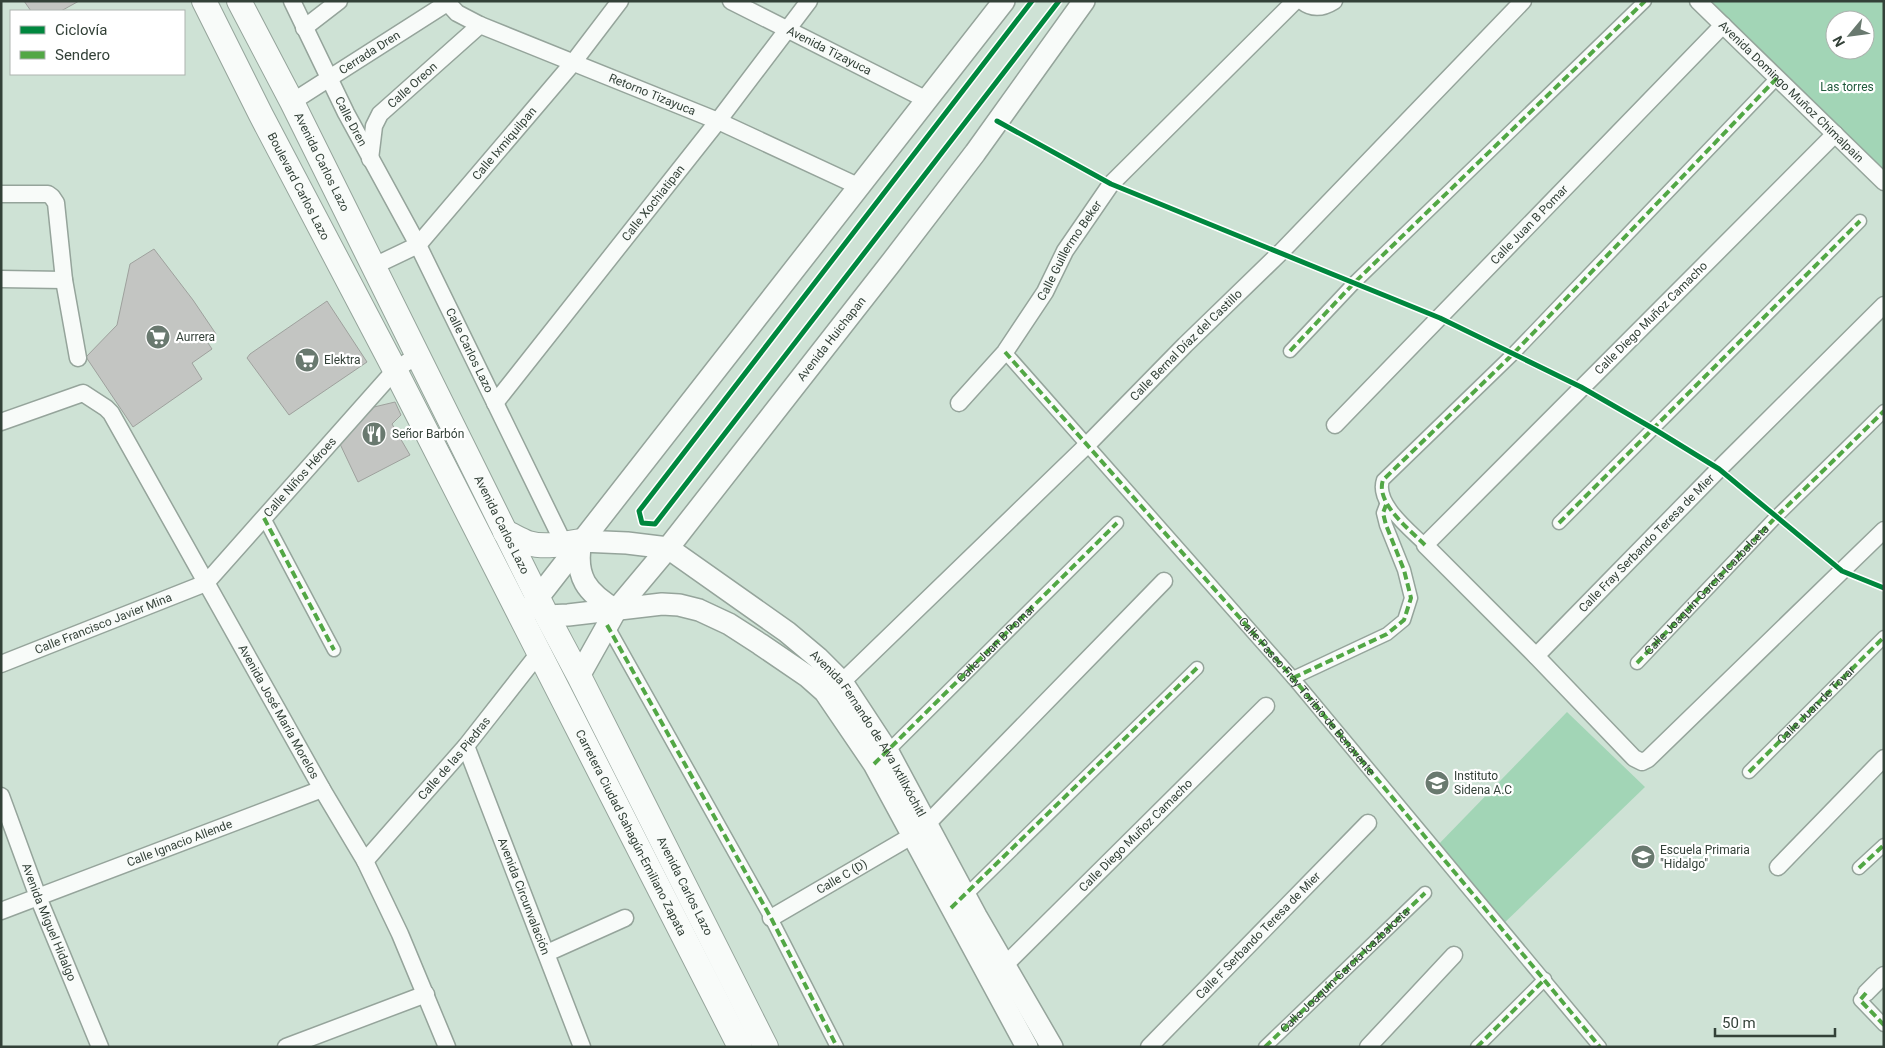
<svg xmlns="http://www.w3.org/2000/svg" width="1885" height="1048" viewBox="0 0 1885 1048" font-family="Roboto,sans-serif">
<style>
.green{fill:#a2d5b6;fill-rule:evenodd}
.building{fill:#c3c5c2;stroke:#9ea19d}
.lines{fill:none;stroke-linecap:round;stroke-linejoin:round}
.pedestrian-casing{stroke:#95a49b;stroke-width:15}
.minor-casing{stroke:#95a49b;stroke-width:19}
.tertiary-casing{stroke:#95a49b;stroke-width:24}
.secondary-casing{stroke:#95a49b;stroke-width:26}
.pedestrian{stroke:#f8fbf9;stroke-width:12}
.minor{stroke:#f8fbf9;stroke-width:16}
.tertiary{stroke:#f8fbf9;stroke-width:21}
.secondary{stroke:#f8fbf9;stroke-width:24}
.quiet{stroke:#52a745;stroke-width:4;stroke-dasharray:8 4;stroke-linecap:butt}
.cycleway-casing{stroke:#fff;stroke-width:8}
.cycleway{stroke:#00873e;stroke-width:5}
.labels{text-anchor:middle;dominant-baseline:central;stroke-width:4.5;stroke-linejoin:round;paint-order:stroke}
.street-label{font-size:12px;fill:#334138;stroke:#fff}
.park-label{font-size:12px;fill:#1f593b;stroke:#fff}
.poi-label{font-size:12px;fill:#334138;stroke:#fff;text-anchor:start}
</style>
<rect width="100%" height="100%" fill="#cee2d5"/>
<!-- green -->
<g class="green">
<path d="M1710,1H1884V176ZM1835,20H1865V50H1835Z"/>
<polygon points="1567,712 1645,787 1500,927 1434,849"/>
</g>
<!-- building -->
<g class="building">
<polygon points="24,1 79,1 61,11 31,11"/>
<polygon points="154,249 193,300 216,334 206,340 212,349 192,363 202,379 133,427 86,357 117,325 130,264"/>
<polygon points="327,301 367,362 289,415 247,358 250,354"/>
<polygon points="395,402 401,415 392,424 410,455 358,482 340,444 374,407"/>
</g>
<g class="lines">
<defs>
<g id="pedestrian">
<polyline points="1290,351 1354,283 1645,1"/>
<polyline points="1005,352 1293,678 1600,1047"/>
<polyline points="264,518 334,650"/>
<polyline points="1559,523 1860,221"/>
<path d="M1425,545C1410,530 1375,503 1383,480L1513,354L1777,78"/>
<polyline points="607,625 771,918 837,1047"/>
<polyline points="1637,663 1776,517 1884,411"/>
<polyline points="1293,678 1387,634 1404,620 1411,598 1404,570 1386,525 1383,513 1386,505"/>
<path id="s1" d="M884,755L1117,523"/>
<polyline points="1749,772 1884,637"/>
<polyline points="1859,868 1884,845"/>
<polyline points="961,900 1197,668"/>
<polyline points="1866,993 1860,1000 1884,1025"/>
<path id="s2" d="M1265,1047L1425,893"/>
<polyline points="1477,1047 1545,979"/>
</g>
<g id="minor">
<path id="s3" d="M292,1L346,113L418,245L564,544"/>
<path id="s4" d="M446,1L457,13L480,25L718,121L860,187"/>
<path id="s5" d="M731,1L927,100"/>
<path d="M1302,1C1312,9 1323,8 1334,1"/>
<path id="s6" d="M1698,1L1884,182"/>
<polyline points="304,28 339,1"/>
<path id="s7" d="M292,102L447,3"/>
<polyline points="1835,134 1425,545 1536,656 1634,758 1642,762 1648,759 1884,530"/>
<path id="s8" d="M370,159L374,126L380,114L480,25"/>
<polyline points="1,194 48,194 52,197 56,203 64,280 78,358"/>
<path id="s9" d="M374,266L418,245L572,64L620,1"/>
<polyline points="1,279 64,280"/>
<path id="s10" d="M495,403L718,121L809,1"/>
<path id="s11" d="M959,403L1005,352L1045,292L1065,251L1111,184L1295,1"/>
<path id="s12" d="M1,422L83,393L106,408L111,413L322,789L365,861L400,934L447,1047"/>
<path id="s13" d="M1335,425L1723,25"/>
<path id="s14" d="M1536,656L1719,469L1884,305"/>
<path id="s15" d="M1,664L206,583L395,370L418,355"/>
<path id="s16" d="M831,688L842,682L1087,445L1185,345L1281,252L1523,1"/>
<path id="s17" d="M466,746L582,1047"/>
<path id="s18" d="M1,796L38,897L100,1047"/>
<path id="s19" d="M365,861L466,746L539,653"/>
<polyline points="1778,867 1884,758"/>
<path id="s20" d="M1,911L322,789"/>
<path id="s21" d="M771,918L903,841L927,824L1164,581"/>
<polyline points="547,953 625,918"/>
<path id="s22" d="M1005,965L1266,706"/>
<polyline points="1866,993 1884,975"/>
<polyline points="286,1047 426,994"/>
<path id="s23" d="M1149,1047L1368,823"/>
<polyline points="1368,1047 1454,955"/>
</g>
<g id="tertiary">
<polyline points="529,609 1004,1"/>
<path id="s24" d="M616,610C587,593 574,577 581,541L627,543L668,548L787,632L818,658L842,682L888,752L976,916L1052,1047"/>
<polyline points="547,616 568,615 662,604 679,605 699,610 729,624 760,644 807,676 825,692 874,764 1027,1047"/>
<path id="s25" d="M579,676L616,610L668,548L890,264L975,153L1084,1"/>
</g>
<g id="secondary">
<path id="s26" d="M204,1L261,115L395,370L740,1047"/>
<path id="s27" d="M239,1L292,102L547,616L579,676L766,1047"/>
<path d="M505,532C512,535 520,540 528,543C545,548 564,544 581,541"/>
</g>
</defs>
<!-- pedestrian casing -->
<use href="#pedestrian" class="pedestrian-casing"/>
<!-- minor casing -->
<use href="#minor" class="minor-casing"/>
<!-- tertiary casing -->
<use href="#tertiary" class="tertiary-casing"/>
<!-- secondary casing -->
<use href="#secondary" class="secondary-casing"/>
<!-- pedestrian -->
<use href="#pedestrian" class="pedestrian"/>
<!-- minor -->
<use href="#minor" class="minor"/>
<!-- tertiary -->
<use href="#tertiary" class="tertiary"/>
<!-- secondary -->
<use href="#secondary" class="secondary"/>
<!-- quiet -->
<g class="quiet">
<polyline points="1290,351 1354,283 1645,1"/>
<path id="s28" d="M1005,352L1293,678L1600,1047"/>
<polyline points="264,518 334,650"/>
<polyline points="1559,523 1860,221"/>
<path d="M1425,545C1410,530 1375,503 1383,480L1513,354L1777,78"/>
<polyline points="607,625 771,918 837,1047"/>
<path id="s29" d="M1637,663L1776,517L1884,411"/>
<polyline points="1293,678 1387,634 1404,620 1411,598 1404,570 1386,525 1383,513 1386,505"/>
<polyline points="874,764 1117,523"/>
<path id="s30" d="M1749,772L1884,637"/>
<polyline points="1859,868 1884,845"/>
<polyline points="951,908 1197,668"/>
<polyline points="1866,993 1860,1000 1884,1025"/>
<polyline points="1265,1047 1425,893"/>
<polyline points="1477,1047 1545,979"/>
</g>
<defs>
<g id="cycleway">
<polyline points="1032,1 639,511 642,523 655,524 1059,1"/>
<polyline points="997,121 1111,184 1440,318 1581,387 1654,429 1719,469 1842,571 1884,588"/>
</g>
</defs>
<!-- cycleway casing -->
<use href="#cycleway" class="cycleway-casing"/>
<!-- cycleway -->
<use href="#cycleway" class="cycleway"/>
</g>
<!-- icons -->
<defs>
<symbol id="supermarket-disc" viewBox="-11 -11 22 22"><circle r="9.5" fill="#69796f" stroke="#fff"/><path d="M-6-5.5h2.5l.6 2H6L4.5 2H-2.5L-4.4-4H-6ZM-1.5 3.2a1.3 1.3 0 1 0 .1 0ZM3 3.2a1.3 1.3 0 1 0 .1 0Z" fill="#fff"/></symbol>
<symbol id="restaurant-disc" viewBox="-11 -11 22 22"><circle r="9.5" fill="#69796f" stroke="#fff"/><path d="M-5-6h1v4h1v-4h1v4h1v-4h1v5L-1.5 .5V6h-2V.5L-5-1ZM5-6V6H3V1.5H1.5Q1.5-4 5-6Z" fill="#fff"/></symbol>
<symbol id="school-disc" viewBox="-11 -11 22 22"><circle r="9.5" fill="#69796f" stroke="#fff"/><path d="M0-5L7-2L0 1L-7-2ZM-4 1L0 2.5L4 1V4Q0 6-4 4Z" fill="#fff"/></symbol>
</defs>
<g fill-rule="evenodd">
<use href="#supermarket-disc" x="144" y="323" width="28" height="28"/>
<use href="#supermarket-disc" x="293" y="346" width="28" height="28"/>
<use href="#restaurant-disc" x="360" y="420" width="28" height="28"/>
<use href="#school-disc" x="1423" y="769" width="28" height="28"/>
<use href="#school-disc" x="1629" y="843" width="28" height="28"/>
</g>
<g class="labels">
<!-- street labels -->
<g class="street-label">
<text stroke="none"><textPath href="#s5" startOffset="110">Avenida Tizayuca</textPath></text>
<text stroke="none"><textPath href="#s7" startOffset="92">Cerrada Dren</textPath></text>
<text stroke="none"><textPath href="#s8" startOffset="90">Calle Oreon</textPath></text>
<text stroke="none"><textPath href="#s6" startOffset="130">Avenida Domingo Muñoz Chimalpain</textPath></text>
<text stroke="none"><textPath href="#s4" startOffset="228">Retorno Tizayuca</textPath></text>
<text stroke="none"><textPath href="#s3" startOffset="134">Calle Dren</textPath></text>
<text stroke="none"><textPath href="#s9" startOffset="182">Calle Ixmiquilpan</textPath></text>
<text stroke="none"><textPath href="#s27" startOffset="181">Avenida Carlos Lazo</textPath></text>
<text stroke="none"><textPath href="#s26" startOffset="208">Boulevard Carlos Lazo</textPath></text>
<text stroke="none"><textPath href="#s10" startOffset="255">Calle Xochiatipan</textPath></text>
<text stroke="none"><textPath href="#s13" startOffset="279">Calle Juan B Pomar</textPath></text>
<text stroke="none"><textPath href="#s11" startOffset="189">Calle Guillermo Beker</textPath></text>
<text transform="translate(1651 318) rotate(-45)">Calle Diego Muñoz Camacho</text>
<text stroke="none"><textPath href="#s25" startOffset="422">Avenida Huichapan</textPath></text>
<text stroke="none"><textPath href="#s16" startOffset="494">Calle Bernal Díaz del Castillo</textPath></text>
<text stroke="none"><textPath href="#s3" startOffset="392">Calle Carlos Lazo</textPath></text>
<text stroke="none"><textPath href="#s15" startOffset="362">Calle Niños Héroes</textPath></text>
<text stroke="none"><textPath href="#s27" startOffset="586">Avenida Carlos Lazo</textPath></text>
<text stroke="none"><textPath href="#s14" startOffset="158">Calle Fray Serbando Teresa de Mier</textPath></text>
<text stroke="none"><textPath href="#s29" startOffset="101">Calle Joaquín García Icazbalceta</textPath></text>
<text stroke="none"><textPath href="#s15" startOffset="110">Calle Francisco Javier Mina</textPath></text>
<text stroke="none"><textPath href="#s1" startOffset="158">Calle Juan B Pomar</textPath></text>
<text stroke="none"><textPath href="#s28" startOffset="458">Calle Paseo Fray Toribio de Benavente</textPath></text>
<text stroke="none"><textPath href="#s30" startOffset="95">Calle Juan de Tovar</textPath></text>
<text stroke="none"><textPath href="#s12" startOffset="464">Avenida José María Morelos</textPath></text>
<text stroke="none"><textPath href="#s24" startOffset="449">Avenida Fernando de Alva Ixtlilxóchitl</textPath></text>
<text stroke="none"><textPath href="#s19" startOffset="136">Calle de las Piedras</textPath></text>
<text stroke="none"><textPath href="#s26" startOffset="935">Carretera Ciudad Sahagún-Emiliano Zapata</textPath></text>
<text stroke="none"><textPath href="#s22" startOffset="184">Calle Diego Muñoz Camacho</textPath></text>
<text stroke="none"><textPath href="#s20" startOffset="191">Calle Ignacio Allende</textPath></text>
<text stroke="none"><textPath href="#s21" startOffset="82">Calle C (D)</textPath></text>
<text stroke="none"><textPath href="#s27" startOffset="991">Avenida Carlos Lazo</textPath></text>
<text stroke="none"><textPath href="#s17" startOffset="161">Avenida Circunvalación</textPath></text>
<text stroke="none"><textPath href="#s18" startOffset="135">Avenida Miguel Hidalgo</textPath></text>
<text stroke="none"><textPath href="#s23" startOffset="156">Calle F Serbando Teresa de Mier</textPath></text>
<text stroke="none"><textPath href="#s2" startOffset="111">Calle Joaquín García Icazbalceta</textPath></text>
</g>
<!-- park labels -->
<g class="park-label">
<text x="1847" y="87">Las torres</text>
</g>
<!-- poi labels -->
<g class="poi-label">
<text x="176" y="337">Aurrera</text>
<text x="324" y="360">Elektra</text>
<text x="392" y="434">Señor Barbón</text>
<text x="1454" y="776">Instituto<tspan x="1454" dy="14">Sidena A.C</tspan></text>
<text x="1660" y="850">Escuela Primaria<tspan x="1660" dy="14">"Hidalgo"</tspan></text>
</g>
</g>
<!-- border -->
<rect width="1885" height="1048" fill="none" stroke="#334138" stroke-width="5"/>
<!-- legend -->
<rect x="10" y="10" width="175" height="65" fill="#ffffff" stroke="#adb3af"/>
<rect x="20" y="26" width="25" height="8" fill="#00873e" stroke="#adb3af"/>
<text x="55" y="35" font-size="15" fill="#334138">Ciclovía</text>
<rect x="20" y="51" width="25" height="8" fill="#52a745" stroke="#adb3af"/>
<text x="55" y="60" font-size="15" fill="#334138">Sendero</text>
<!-- north arrow -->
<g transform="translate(1850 35) rotate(241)"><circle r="24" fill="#ffffff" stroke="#adb3af"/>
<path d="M0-4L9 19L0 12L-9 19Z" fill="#69796f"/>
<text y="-8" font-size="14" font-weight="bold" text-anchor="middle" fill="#334138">N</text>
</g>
<!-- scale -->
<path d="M1715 1028v8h120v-8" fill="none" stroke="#334138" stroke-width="2.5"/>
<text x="1722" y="1028" font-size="15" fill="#334138" stroke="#ffffff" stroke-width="4" paint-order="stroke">50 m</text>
</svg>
